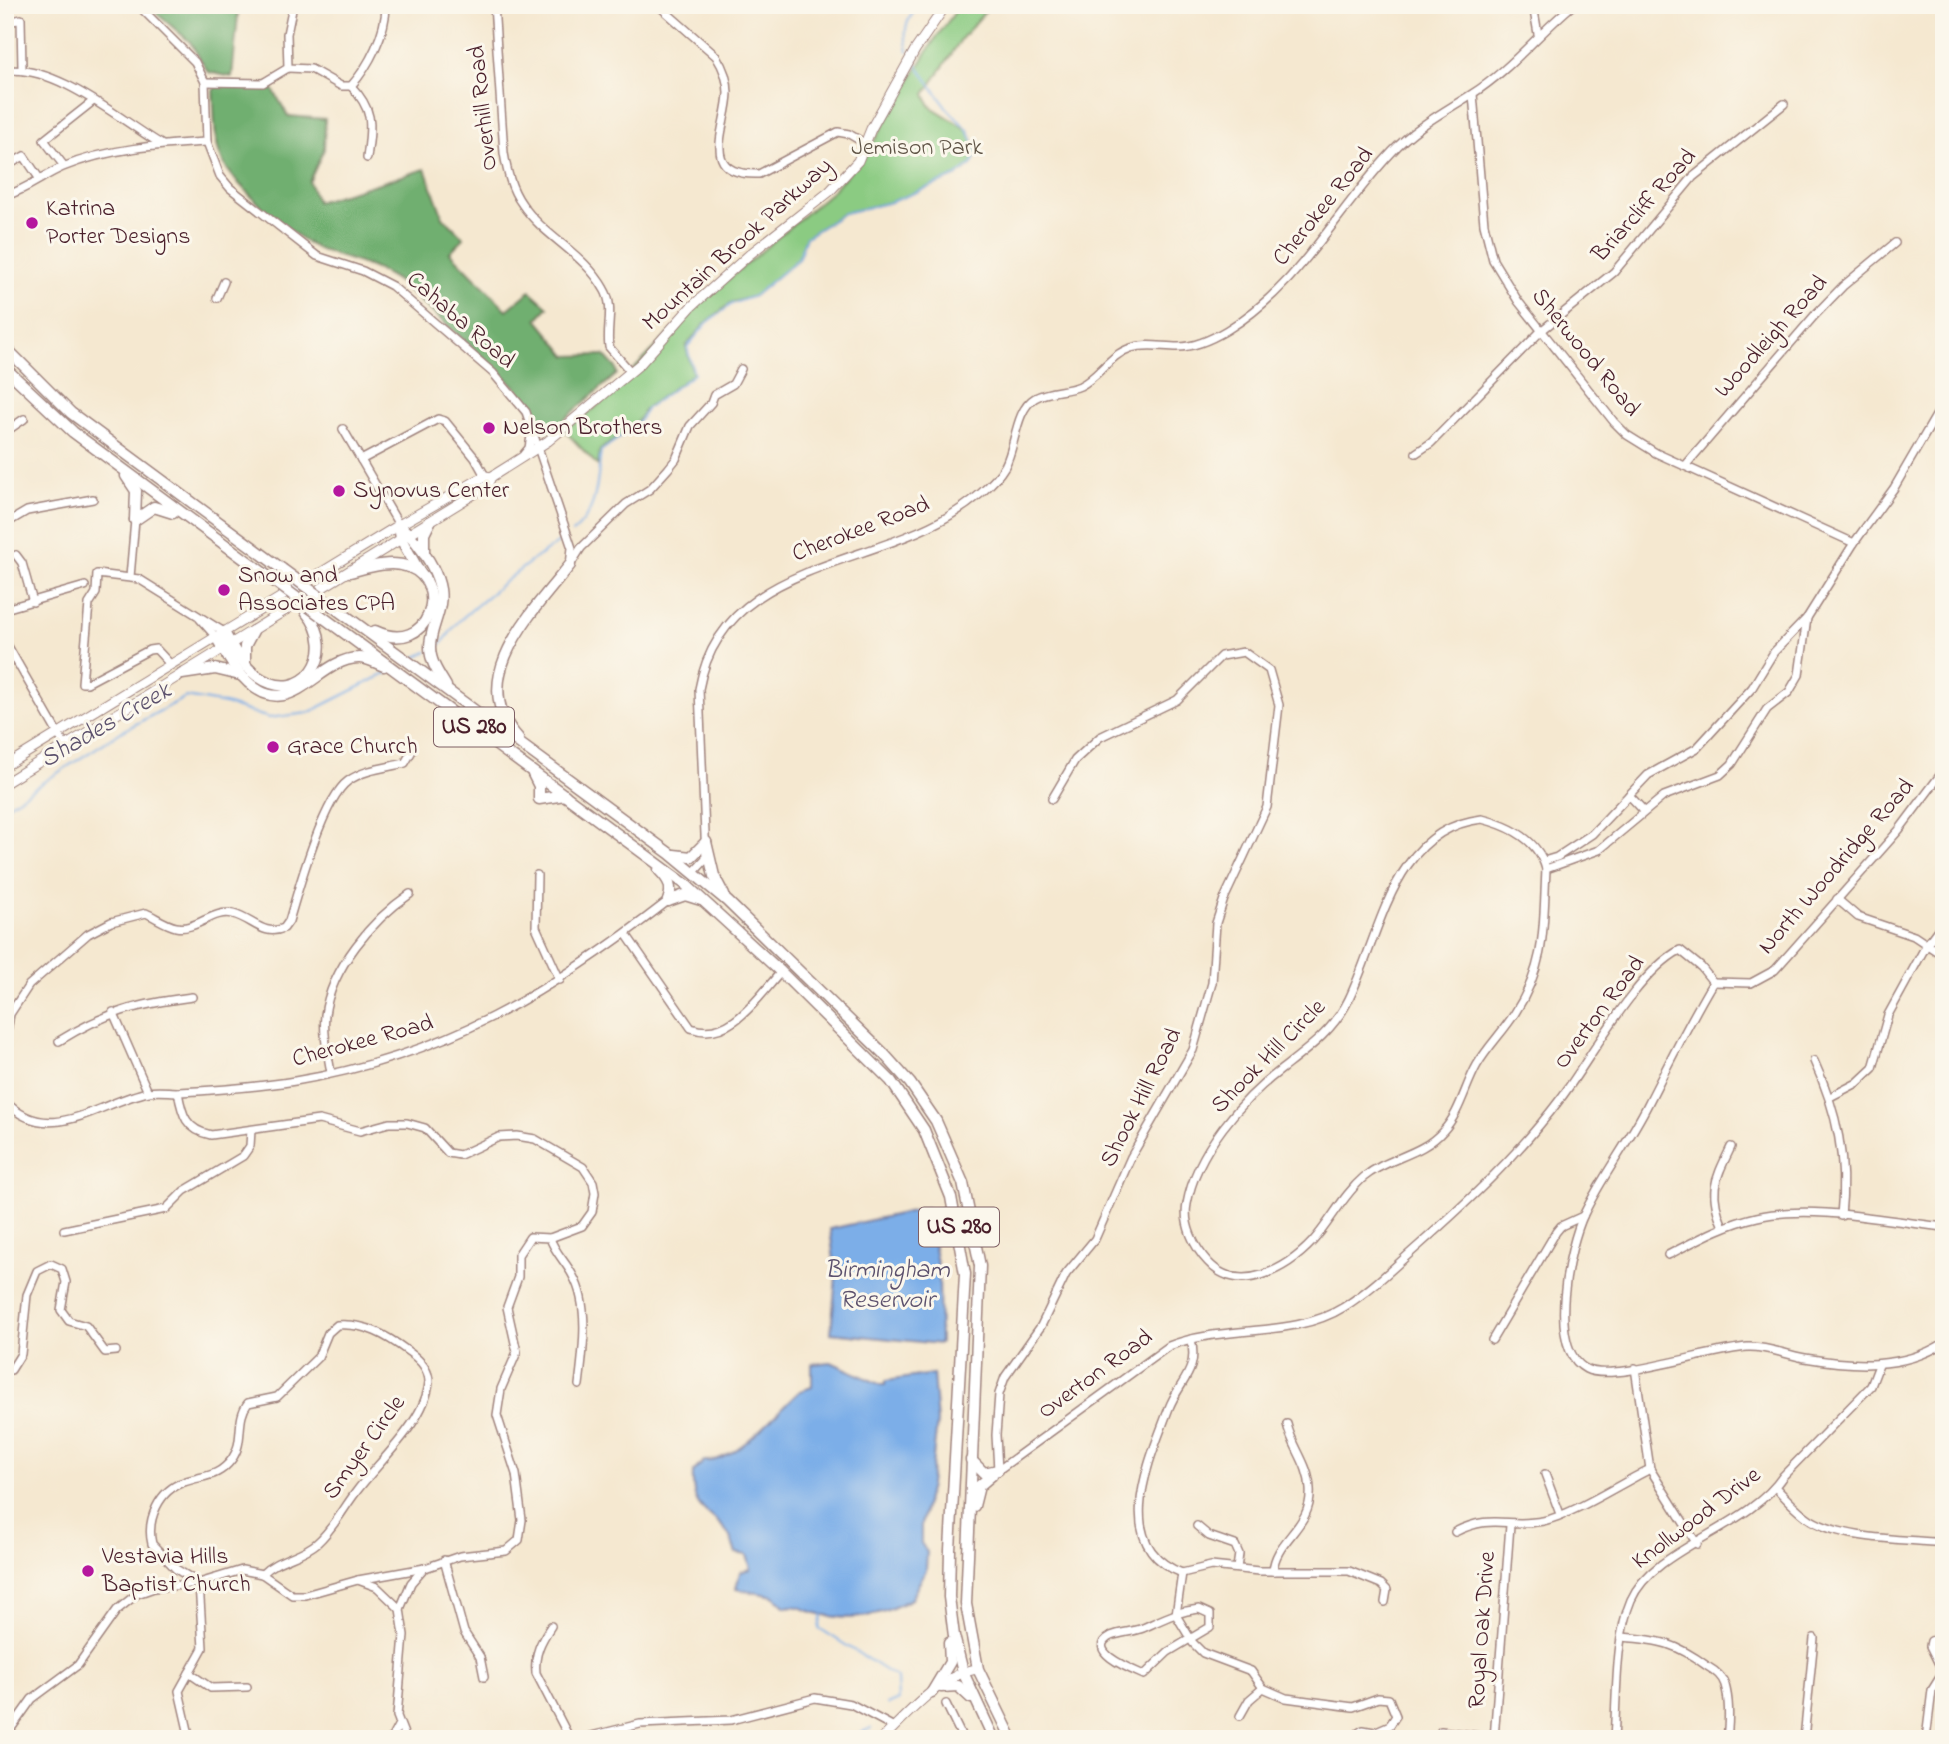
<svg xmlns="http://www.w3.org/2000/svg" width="1949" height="1744" viewBox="0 0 1949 1744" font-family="'Indie Flower',sans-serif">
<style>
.green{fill:#8bcb82;stroke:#6a7556;stroke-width:2}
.forest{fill:#70af70;stroke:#5d674e;stroke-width:2}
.water{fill:#7caee8;stroke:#63668a;stroke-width:2}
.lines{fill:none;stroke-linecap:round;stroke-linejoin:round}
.stream{stroke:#7caee8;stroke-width:2}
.minor-casing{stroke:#a0847e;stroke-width:10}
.major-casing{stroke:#a0847e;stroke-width:11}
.highway-casing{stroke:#a0847e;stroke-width:13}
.minor{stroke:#fff;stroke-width:7}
.major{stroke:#fff;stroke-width:9}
.highway{stroke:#fff;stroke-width:10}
.highway-bridge-casing{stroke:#a0847e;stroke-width:13;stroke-linecap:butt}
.highway-bridge{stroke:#fff;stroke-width:10}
.poi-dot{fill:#b5179e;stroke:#fbf7ec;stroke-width:2.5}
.labels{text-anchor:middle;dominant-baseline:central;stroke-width:6;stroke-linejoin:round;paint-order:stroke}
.shield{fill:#fbf7ec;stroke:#7f6065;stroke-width:2}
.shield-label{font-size:23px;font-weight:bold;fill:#4a1f2b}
.street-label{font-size:24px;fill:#4a1f2b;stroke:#fbf7ec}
.park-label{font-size:24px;fill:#5e5345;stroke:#fbf7ec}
.poi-label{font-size:24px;fill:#4a1f2b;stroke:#fbf7ec;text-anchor:start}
.water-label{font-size:26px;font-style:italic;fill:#5c516d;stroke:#fbf7ec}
</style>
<rect width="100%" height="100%" fill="#fbf7ec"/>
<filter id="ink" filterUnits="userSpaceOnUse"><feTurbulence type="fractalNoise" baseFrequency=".0143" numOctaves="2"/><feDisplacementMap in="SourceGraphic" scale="14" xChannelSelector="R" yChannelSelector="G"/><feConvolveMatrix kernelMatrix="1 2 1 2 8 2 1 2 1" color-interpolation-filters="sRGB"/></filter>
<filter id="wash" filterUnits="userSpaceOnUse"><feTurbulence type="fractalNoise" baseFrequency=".00686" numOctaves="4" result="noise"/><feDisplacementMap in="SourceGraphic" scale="28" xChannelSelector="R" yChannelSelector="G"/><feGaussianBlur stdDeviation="1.57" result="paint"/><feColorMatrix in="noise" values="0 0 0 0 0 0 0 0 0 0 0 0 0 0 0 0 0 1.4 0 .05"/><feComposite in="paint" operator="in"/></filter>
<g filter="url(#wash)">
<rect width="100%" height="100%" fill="#f5e8d0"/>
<!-- green -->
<polygon class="green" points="960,5 991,5 962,38 925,94 930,106 968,130 977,152 972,164 957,176 891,202 844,213 806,237 798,259 754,296 731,303 706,323 686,346 693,374 646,408 635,425 600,450 598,466 564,430 595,408 697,306 830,193 867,153 933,42"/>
<!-- forest -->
<g class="forest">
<polygon points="147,5 233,5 238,15 232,77 208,72 190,42"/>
<path d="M218,84L249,87L270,84L288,116L325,119L324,149L309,182L317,202L425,169L443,217L464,238L450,252L507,310L530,291L548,307L537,319L567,356L604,355L616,368L617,374L551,431L539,429L528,404L515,386L400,283C376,265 349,261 321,250C297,241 233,184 222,160C213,141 215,112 213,91Z"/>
</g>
<!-- water -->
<g class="water">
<polygon points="926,1208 939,1273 940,1344 831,1333 836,1276 830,1229"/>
<path d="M831,1362L881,1385H885V1381L933,1374L937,1422L930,1485L921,1525V1543L927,1552L926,1570L911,1599C878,1617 852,1623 816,1613C804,1610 797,1604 785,1607L774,1596L736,1589L740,1572L751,1569L747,1555L736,1553C733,1546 731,1537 727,1532C706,1506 691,1512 693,1472L704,1461C735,1464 777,1411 800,1391L812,1387V1364Z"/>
</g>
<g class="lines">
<!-- stream -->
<g class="stream">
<path d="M908,51C903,31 905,21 919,5"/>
<path d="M572,533C598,513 597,481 601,451L636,426L647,408L694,374L687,347L707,323L732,304L754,296L798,259L806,237L844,213L891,202L957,176L972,164L977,152L968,130L947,108L913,59"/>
<path d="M435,647C448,641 450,629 460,620C494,590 526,563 564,539"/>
<polyline points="415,658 427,652"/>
<polyline points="5,807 121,732 186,697 225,704 269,718 308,713 387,673"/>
<polyline points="822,1615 819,1628 897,1678 898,1700 887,1705"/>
<polyline points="847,1739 871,1728"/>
</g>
</g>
</g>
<g filter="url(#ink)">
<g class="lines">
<defs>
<g id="minor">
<polyline points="138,5 195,62 205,82 207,142 220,176 230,188 317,256 363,271 392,286 493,373 526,412 572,548 570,565"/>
<path d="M494,5L504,153C507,171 511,189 522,204C544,237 584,253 604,289C615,307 606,327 609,347L630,371"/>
<path d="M658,5L716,56C723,67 728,80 728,93C727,128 697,176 759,174L838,132L849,134L866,144"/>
<polyline points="1533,5 1538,34"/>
<polyline points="5,23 21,19 22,69"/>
<path d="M288,68L311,69L341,86H351C369,66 386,33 386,5"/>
<path d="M5,71C54,63 119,119 161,144"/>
<polyline points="205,82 263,83 288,68 287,34 293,5"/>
<path d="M351,86C375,111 371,126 367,158"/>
<polyline points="1473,94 1484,224 1493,260 1518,301 1614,422 1627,435 1656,453 1854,543"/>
<polyline points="64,166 44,140 92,102"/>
<polyline points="5,167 24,156 39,178"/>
<path d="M5,196C26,190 44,175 63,167C109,148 159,145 207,142"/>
<polyline points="217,298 224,282"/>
<polyline points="343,429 399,525"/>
<polyline points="5,432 24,419"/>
<polyline points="1416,453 1431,443 1541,331 1614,272 1693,177 1784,104"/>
<polyline points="524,454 529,448 532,430"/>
<polyline points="361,460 438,419 445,421 475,458 485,476"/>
<polyline points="1685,466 1814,316 1843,286 1895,243"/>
<polyline points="5,524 27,511 93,499"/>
<polyline points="16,555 22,563 33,602"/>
<polyline points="572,562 581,548 626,504 650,489 668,469 676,459 690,426 711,403 714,395 733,384 741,369"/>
<polyline points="130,577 135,520"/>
<polyline points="5,609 85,586"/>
<polyline points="200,619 216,637"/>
<polyline points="5,641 65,746"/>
<polyline points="170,664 156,649 149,650 87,683 82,683 89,604 96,593 97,574 139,579 224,632"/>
<polyline points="1629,795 1644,811"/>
<path d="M1482,819C1510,826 1538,839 1546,869C1543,925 1547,963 1515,1013C1504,1031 1488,1046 1477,1065C1465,1086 1460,1113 1443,1131C1421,1156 1388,1157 1364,1177C1343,1195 1331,1221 1313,1241C1287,1269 1239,1296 1208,1262C1194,1247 1183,1224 1187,1204C1196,1152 1241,1100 1282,1069C1309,1048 1334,1030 1349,999C1381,933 1393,829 1482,819Z"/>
<polyline points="1544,861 1557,857 1592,834 1648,775 1697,748 1752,688 1774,652 1807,618 1854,543 1894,488 1944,402"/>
<polyline points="1546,869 1599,850 1664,796 1720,775 1732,764 1767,709 1789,692 1799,675 1807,618"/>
<path d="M693,873L706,859L699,689C721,565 862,568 949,516C968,505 994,485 1005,466C1016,446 1015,410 1035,398C1049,390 1066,392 1080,386C1099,377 1110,354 1131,348C1146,343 1162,347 1178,347C1194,347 1212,339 1227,330C1300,286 1335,212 1392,152C1415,127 1444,112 1472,94C1509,71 1539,33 1573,5"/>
<polyline points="537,875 536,927 560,980"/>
<polyline points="1837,899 1858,917 1914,936 1944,956"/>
<path d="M626,934L691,1028C730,1043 758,997 781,972"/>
<path d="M1713,982C1689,1022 1669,1063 1648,1104C1629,1142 1602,1176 1584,1214C1569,1246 1546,1348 1586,1369C1613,1383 1712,1349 1748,1347C1767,1346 1786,1355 1805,1358C1852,1366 1902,1370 1944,1343"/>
<polyline points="1713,982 1751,983 1775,970 1899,830 1944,770"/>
<polyline points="113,1012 148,1092"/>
<path d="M59,1041C106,1012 138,1004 192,997"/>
<path d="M5,1043L10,1014L29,985L88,934L111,922L146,913C155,917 166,925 176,927C196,931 213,909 233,914C253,919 263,937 284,928L289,921C298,890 323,799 348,781C365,769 385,768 405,763L412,751"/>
<path d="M1814,1061C1838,1113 1847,1160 1841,1216"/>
<path d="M331,1073C328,1054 323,1035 325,1015C331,968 373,919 410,894"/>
<path d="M178,1092C182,1115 186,1130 211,1135L319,1120L360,1131L389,1123H407L425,1128L448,1153L460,1155L499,1137L517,1136L535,1139L583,1167L593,1182L595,1193L592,1212L582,1226L550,1238L530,1237L518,1255V1277L507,1307L517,1352L501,1389L497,1415L516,1474L522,1520L519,1540L506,1551L460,1556L425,1568L358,1580"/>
<polyline points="1830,1097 1857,1083 1873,1068 1888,1015 1927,944 1944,921"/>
<path d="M5,1101C49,1148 99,1102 148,1092C158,1090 169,1092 179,1092C218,1090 257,1087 295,1081C445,1056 550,993 668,901"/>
<path d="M1723,1227C1708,1191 1715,1180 1731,1147"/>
<polyline points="64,1230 166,1209 184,1191 243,1156 250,1146 251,1130"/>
<path d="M550,1238C555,1253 566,1262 573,1276C590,1306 583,1352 579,1385"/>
<path d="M1668,1255C1697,1240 1725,1224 1757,1217C1813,1204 1886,1221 1944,1227"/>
<path d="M1191,1339C1199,1372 1180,1380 1169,1408C1150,1459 1109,1546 1182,1573L1211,1566L1259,1571H1349L1381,1584L1387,1590L1385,1602"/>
<polyline points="1492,1340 1556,1232 1561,1226 1583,1216"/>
<polyline points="1635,1368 1650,1469 1697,1544"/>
<polyline points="5,1370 11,1370 21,1354 27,1295 37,1271 51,1264 62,1269 66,1282 61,1310 69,1321 86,1326 105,1352 116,1351"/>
<polyline points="998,1470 996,1435 999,1394 1005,1377 1041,1326 1066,1274 1095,1239 1131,1157 1193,1050 1212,983 1216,923 1224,899 1267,807 1279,705 1269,670 1244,652 1221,656 1177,700 1100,737 1075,760 1052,799"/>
<path d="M997,1471L1169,1346C1224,1324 1293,1339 1344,1307C1371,1290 1394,1267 1418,1246C1470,1200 1519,1154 1561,1098C1592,1057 1635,974 1680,950L1701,967L1713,982"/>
<polyline points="1545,1474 1560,1514"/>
<path d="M1775,1487C1786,1498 1798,1512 1811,1520C1844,1540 1905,1539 1944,1543"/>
<polyline points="1197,1526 1209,1536 1235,1545 1239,1554 1237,1568"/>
<path d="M1455,1532C1493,1513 1506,1528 1543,1521C1572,1515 1622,1483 1650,1469"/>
<polyline points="444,1560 464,1632 480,1657 484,1677"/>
<path d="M1273,1571C1275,1539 1313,1527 1310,1489C1309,1464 1292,1447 1287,1424"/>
<polyline points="1182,1573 1176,1615 1193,1643 1203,1653 1251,1671 1263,1688 1286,1698 1353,1707 1378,1698 1389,1699 1396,1716 1390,1725 1374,1732"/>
<polyline points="400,1609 411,1583 424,1568"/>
<path d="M1199,1609L1210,1614V1627L1168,1652L1144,1675C1135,1671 1082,1651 1111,1636C1121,1632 1133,1632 1143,1628C1163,1619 1178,1611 1199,1609Z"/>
<path d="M551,1626C541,1641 534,1654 536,1673L570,1739"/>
<path d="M1622,1637C1660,1640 1676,1643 1707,1666C1714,1670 1723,1677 1725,1685C1730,1702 1729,1722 1727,1739"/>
<polyline points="1943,1672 1930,1646 1931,1641 1938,1638 1944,1642"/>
<polyline points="189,1673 211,1688 247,1687"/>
<polyline points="946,1704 963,1739"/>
<polyline points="1240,1716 1249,1700 1263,1688"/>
<polyline points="1441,1731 1494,1738"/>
<polyline points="5,1737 32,1699 78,1665 117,1610 137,1594 154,1588 199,1583 242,1570 262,1574 292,1595 305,1595 358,1580 377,1587 400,1609 404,1635 397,1716 406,1739"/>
<path d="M190,1739L179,1691L203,1648L199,1583L176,1569L152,1544C146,1520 159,1490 184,1482C204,1475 218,1478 232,1459C245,1441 235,1420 248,1403L277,1397L318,1357L328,1333L337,1325C366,1323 386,1335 409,1352C419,1359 429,1369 429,1382C426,1421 378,1462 356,1492C343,1509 333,1529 317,1543C301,1557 278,1558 262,1574"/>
<polyline points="391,1739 399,1724"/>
<polyline points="579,1739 640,1724 731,1720 815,1698 851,1704 894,1727"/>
<polyline points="1349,1739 1363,1730 1374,1732 1379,1739"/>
<polyline points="1494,1739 1510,1525"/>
<path d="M1614,1739C1617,1698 1615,1637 1631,1600C1654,1547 1748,1529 1783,1476L1871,1386L1879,1365"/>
<polyline points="1804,1739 1814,1638"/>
<polyline points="1926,1739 1932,1690 1944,1671"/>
</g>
<g id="major">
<polyline points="5,766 399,525 485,476 491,477"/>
<polyline points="5,783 487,486 491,477 548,441 640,364 691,307 750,254 829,192 858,161 871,129 915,50 946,5"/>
<path d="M882,1739C907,1715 942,1673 978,1669"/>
</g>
<g id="highway">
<polyline points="5,347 71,413 282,569"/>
<polyline points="5,368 73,432 270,578"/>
<polyline points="126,476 136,491 135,520"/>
<polyline points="135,520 154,507 173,513"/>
<path d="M399,525C419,542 445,577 440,604C438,618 430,632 430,647C430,662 439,674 446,686"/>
<polyline points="399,525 401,539 420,573"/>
<polyline points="424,554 424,534 430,522"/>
<path d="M350,572C369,567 390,560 409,567C451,583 430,657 375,631"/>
<polyline points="335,608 669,853 727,901 884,1054 910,1083 936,1121 963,1183 980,1266 966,1604 978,1669 1012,1739"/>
<polyline points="320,615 685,884 781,972 891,1081 924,1130 951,1197 965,1274 950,1550 949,1597 954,1636 963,1672 994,1739"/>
<path d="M224,632C232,647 242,665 257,676C303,708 341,652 306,612"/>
<path d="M216,637C224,650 232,666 243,677C289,728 316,659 358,658C367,657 375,663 384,666"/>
<polyline points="245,664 245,646 253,631"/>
<polyline points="182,674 215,669 240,675"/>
<path d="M518,738C464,679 533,611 570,565"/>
<polyline points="533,774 539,786 539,799 565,795"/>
<polyline points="706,842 714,876 724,895"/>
<polyline points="674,855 691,857 706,842"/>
<path d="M659,870C669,880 673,887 668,901"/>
<polyline points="668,901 685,895 701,900"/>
<polyline points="971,1460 984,1473 998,1470"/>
<polyline points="974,1506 979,1486 992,1475"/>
<polyline points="941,1687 958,1686 971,1698"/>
<polyline points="932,1692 950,1662 949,1643"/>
</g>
</defs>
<!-- minor casing -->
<use href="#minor" class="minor-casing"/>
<!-- major casing -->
<use href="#major" class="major-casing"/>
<!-- highway casing -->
<use href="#highway" class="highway-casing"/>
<!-- minor -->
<use href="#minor" class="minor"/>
<!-- major -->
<use href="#major" class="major"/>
<!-- highway -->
<use href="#highway" class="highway"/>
<defs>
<g id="highway-bridge">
<polyline points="282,569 335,608"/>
<polyline points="270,578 320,615"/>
</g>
</defs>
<!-- highway-bridge casing -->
<use href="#highway-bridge" class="highway-bridge-casing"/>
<!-- highway-bridge -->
<use href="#highway-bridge" class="highway-bridge"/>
</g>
</g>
<!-- markers -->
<g class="poi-dot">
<circle cx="32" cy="223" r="7"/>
<circle cx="489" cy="428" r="7"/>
<circle cx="339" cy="491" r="7"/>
<circle cx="224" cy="590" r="7"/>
<circle cx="273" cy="747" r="7"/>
<circle cx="88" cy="1571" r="7"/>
</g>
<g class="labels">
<!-- shield labels -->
<g class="shield">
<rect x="434" y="707.5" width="80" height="39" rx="5"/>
<rect x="919" y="1207.5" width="80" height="39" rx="5"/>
</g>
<g class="shield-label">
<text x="474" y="727">US 280</text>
<text x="959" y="1227">US 280</text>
</g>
<!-- street labels -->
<g class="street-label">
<text transform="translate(484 108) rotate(-96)">Overhill Road</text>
<text transform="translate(1645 206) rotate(-48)">Briarcliff Road</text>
<text transform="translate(1324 207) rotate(-51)">Cherokee Road</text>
<text transform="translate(738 245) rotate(-42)">Mountain Brook Parkway</text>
<text transform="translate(460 321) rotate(41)">Cahaba Road</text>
<text transform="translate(1772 337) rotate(-48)">Woodleigh Road</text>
<text transform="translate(1585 353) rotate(51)">Sherwood Road</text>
<text transform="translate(861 530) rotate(-21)">Cherokee Road</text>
<text transform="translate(1837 867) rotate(-49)">North Woodridge Road</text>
<text transform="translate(1600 1013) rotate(-53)">Overton Road</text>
<text transform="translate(363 1042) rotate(-15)">Cherokee Road</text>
<text transform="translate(1269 1057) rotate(-45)">Shook Hill Circle</text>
<text transform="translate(1142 1098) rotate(-63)">Shook Hill Road</text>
<text transform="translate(1096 1375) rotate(-36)">Overton Road</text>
<text transform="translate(365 1448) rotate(-54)">Smyer Circle</text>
<text transform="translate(1697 1519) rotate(-37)">Knollwood Drive</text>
<text transform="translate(1483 1630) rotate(-86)">Royal Oak Drive</text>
</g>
<!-- park labels -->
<g class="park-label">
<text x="917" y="148">Jemison Park</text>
</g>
<!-- poi labels -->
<g class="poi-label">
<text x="46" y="209">Katrina<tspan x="46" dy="28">Porter Designs</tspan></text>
<text x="503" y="428">Nelson Brothers</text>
<text x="353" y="491">Synovus Center</text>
<text x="238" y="576">Snow and<tspan x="238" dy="28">Associates CPA</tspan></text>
<text x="287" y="747">Grace Church</text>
<text x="102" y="1557">Vestavia Hills<tspan x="102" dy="28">Baptist Church</tspan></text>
</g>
<!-- water labels -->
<g class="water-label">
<text transform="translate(106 726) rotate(-30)">Shades Creek</text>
<text x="887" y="1271">Birmingham<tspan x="887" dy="30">Reservoir</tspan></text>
</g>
</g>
<!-- margin -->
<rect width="1949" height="1744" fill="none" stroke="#fbf7ec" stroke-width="28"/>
</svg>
